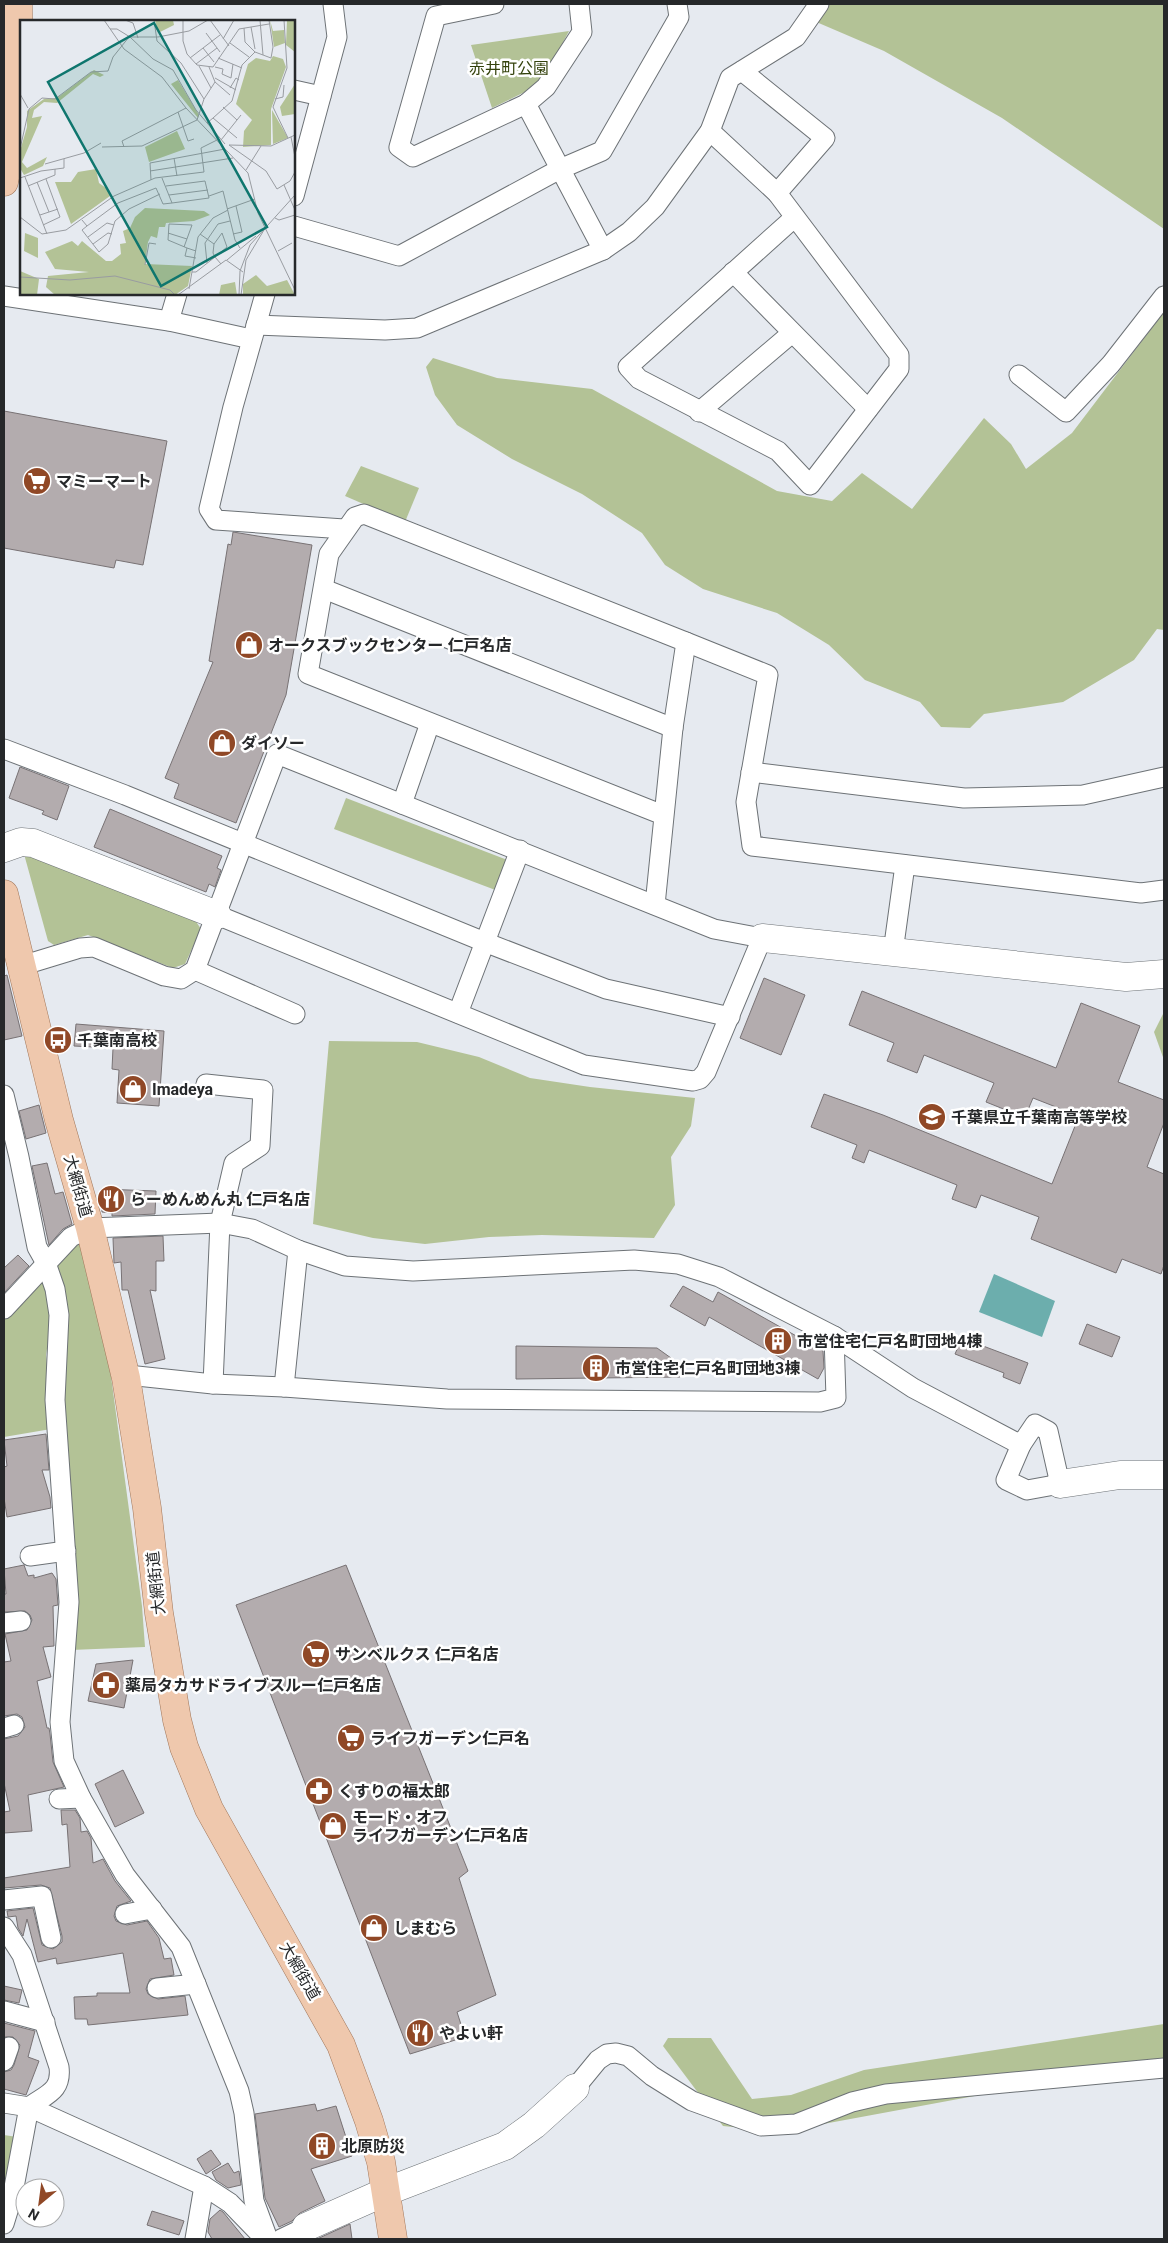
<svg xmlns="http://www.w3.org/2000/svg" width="1168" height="2243" viewBox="0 0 1168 2243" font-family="Roboto,'Noto Sans JP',sans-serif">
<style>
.green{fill:#b3c296}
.water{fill:#6caead}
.building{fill:#b3acae;stroke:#787274}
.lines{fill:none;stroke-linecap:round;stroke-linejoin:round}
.street-casing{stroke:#6d7276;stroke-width:21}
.secondary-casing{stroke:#6d7276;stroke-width:29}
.primary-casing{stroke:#a2785c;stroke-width:29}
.street{stroke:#fff;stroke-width:19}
.secondary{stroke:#fff;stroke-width:28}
.primary{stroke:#efc8ad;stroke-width:28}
.labels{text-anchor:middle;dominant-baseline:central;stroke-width:5;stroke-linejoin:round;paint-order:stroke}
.park-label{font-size:16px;fill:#34420c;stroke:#fff}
.poi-label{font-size:16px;font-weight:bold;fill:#26282a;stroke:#fff;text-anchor:start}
.street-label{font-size:16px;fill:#26282a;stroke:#fff}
.inset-road{fill:none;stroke:#999ca1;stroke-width:1}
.view{fill:#0f766e;fill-opacity:0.15;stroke:#0f766e;stroke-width:2.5}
.inset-edge{fill:none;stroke:#26282a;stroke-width:2.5}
</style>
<rect width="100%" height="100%" fill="#e6eaf0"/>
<!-- green -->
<g class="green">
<polygon points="827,4 1164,4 1164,229 1002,118 884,51 814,21"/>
<polygon points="569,31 541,84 492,108 471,45"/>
<polygon points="1164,312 1164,630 1157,629 1134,660 1063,702 984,714 970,728 941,727 920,702 865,680 829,645 777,613 703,589 665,565 642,533 582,494 512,459 457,425 435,395 426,367 433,358 497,378 592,389 777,491 832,501 862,473 912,509 984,418 1011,444 1026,469 1072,433"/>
<polygon points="361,466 419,488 405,522 345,496"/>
<polygon points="346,798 510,861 498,891 334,829"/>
<polygon points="24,854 193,917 201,929 185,964 173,968 88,935 54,945 48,941"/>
<polygon points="1164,1012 1164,1060 1154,1032"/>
<polygon points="329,1041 417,1042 479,1057 530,1078 590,1087 695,1098 691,1126 671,1157 675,1205 654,1238 542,1235 489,1237 425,1244 373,1238 313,1224"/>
<polygon points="73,1241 82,1243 110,1369 142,1606 145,1647 71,1650 62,1424 65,1311 56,1258"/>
<polygon points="43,1275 53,1311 46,1355 50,1397 51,1429 4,1437 4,1316"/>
<polygon points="1164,2024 1164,2061 780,2132 723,2126 663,2046 668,2038 711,2038 752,2099 791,2095 864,2070"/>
<polygon points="4,2135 17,2137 4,2206"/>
</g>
<!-- water -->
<polygon class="water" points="994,1274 1055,1301 1042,1337 979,1312"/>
<!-- building -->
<g class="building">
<polygon points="4,411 167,441 143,565 116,560 114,568 4,548"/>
<polygon points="233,532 312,545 286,695 236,823 174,798 179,784 165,778 213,662 209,661 228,544 231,545"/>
<polygon points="20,767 69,786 57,820 42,814 44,811 9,798"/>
<polygon points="110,809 222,856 217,868 221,870 215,887 209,884 206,892 94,847"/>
<polygon points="7,975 22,1036 4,1040 4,976"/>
<polygon points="764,978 805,995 781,1055 740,1038"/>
<polygon points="862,991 1056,1068 1081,1003 1140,1026 1118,1082 1164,1100 1164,1123 1147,1167 1164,1174 1164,1265 1161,1274 1122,1259 1116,1273 1031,1239 1039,1217 981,1195 976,1208 952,1199 957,1185 869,1150 864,1163 852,1158 857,1145 811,1127 824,1094 883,1115 1052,1184 1079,1116 1033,1098 1025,1117 1001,1108 986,1102 994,1083 924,1055 917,1073 887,1061 894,1043 849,1025"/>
<polygon points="76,1024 164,1031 159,1106 117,1103 119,1070 112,1069 113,1048 74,1046"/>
<polygon points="39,1105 46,1133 26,1139 19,1111"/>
<polygon points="47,1163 55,1194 63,1192 72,1224 63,1229 49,1245 32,1166"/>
<polygon points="101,1189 156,1191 155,1214 112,1216 112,1213 102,1212"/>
<polygon points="163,1236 164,1261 156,1261 156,1291 150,1290 165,1359 145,1364 128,1290 122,1290 121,1262 114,1263 113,1238"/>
<polygon points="18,1255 29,1266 4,1293 4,1268"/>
<polygon points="683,1286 713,1302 718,1292 823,1351 824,1368 818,1379 709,1317 705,1326 670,1306"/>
<polygon points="1087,1324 1120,1337 1112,1357 1079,1344"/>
<polygon points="962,1338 1028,1363 1020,1384 1003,1377 1004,1373 955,1354"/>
<polygon points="516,1346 657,1348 671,1358 680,1377 516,1379"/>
<polygon points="46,1434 49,1470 42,1470 50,1497 51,1508 7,1517 4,1498 4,1467 7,1466 4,1440"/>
<polygon points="24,1565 28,1576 34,1575 34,1578 52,1573 56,1579 58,1605 53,1606 54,1646 43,1647 51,1677 37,1681 47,1728 49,1728 50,1734 53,1762 64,1787 28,1795 32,1831 4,1833 4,1812 10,1811 4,1783 4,1739 18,1736 25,1727 22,1717 17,1714 4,1716 4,1662 11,1661 5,1634 27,1630 32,1620 30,1615 25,1611 4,1612 4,1594 6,1594 4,1569"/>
<polygon points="346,1565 468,1871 459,1878 496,1995 457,2012 465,2037 410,2054 236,1605"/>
<polygon points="133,1660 124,1708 88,1701 96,1664"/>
<polygon points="123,1770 144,1813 115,1827 95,1784"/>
<polygon points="61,1810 75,1810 80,1818 81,1832 87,1831 91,1838 93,1863 103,1859 115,1881 131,1901 117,1906 114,1916 116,1921 127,1925 147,1921 159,1938 164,1959 171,1958 174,1975 150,1979 146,1989 148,1994 158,1999 185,1996 188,2015 88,2025 87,2019 75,2019 74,1997 97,1996 97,1993 130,1993 123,1953 57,1964 56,1958 38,1962 27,1919 23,1936 18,1928 16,1916 8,1917 7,1911 33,1908 42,1945 53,1949 62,1942 62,1936 50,1888 41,1885 4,1888 4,1878 70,1867 67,1824 62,1825"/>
<polygon points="4,1986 22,1990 19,2003 4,2000"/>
<polygon points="4,2023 35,2031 28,2057 39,2061 26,2095 4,2089 4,2072 11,2070 14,2065 20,2045 13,2037 4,2037"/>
<polygon points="315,2104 317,2111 336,2106 352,2156 311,2169 325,2201 300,2213 292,2221 279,2227 265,2198 255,2114"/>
<polygon points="211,2150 221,2164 206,2174 197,2159"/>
<polygon points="228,2163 234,2173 239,2171 241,2185 228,2188 216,2180 212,2172"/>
<polygon points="220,2210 223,2212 245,2239 212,2239 208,2232 210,2219"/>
<polygon points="152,2211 184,2221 179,2235 147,2225"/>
<polygon points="350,2224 352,2239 317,2239"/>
</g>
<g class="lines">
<defs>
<g id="street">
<polyline points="494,4 436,16 399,147 413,157 526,104 546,87 582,32 579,4"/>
<polyline points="742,71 825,138 777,193"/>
<polyline points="294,90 321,96"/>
<polyline points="526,104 603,250"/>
<polyline points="710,131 777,193 899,355 899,369 810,485 778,451 639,379 628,367 795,217"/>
<polyline points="294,196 337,37 333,4"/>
<polyline points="294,226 399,256 560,169 602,151 679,17 677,4"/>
<polyline points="733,272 868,409"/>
<polyline points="265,294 233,407 209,509 216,520 344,529"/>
<polyline points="4,296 169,321 251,339"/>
<polyline points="169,321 177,294"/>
<polyline points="256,325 385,330 417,328 603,250 629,232 655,207 710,131 730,78 796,37 819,4"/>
<polyline points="1019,375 1066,412 1111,364 1164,296"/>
<polyline points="699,412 792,333"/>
<polyline points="324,589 673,728"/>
<polyline points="686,642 768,675 746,802 752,846 1141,893 1164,890"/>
<polyline points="4,749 125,795 487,943 606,989 730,1017"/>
<polyline points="751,772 964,798 1083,795 1164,777"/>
<polyline points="402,804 430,723"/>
<polyline points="655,905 673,728 686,642 364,514 355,517 329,554 308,674 663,815"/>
<polyline points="893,952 905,865"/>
<polyline points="21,966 80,948 94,947 164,976 181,979 195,970 277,754 714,929 762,938 706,1072 700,1079 693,1081 584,1065 217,915"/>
<polyline points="195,970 295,1014"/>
<polyline points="458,1013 520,850"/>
<polyline points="206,1084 263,1090 260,1146 234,1163 220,1223 213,1384"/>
<polyline points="4,1095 19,1157 37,1247 46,1263 55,1289 59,1315 55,1400 69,1602 60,1722 64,1761 81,1798 125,1875 181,1947 239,2091 244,2113 254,2201 268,2239"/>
<polyline points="4,1309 71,1237 90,1228 220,1223 252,1229 298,1250 345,1266 413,1271 634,1260 678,1264 719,1277 834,1336 913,1388 1021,1445"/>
<polyline points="126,1378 137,1376 213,1384 284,1387 447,1399 820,1402 836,1398 834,1336"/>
<polyline points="284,1387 298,1250"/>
<polygon points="1035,1424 1048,1431 1060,1484 1027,1490 1006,1480 1021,1445"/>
<polyline points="30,1556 66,1551"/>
<polyline points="4,1623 21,1621"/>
<polyline points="4,1728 14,1725"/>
<polyline points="59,1799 81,1798"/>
<polyline points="4,1900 42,1896 51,1938"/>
<polyline points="125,1914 152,1909"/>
<path d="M4,1927L22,1955L59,2067C62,2091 47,2094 29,2107L12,2198L4,2224"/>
<polyline points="157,1988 196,1984"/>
<polyline points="4,2011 45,2022"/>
<polyline points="4,2061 9,2047"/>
<polyline points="575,2088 598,2060 607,2054 616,2053 628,2056 652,2076 692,2101 761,2126 796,2124 852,2102 886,2094 1164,2068"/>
<polyline points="4,2103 29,2107 204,2186 230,2203 265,2239"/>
<polyline points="195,2239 204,2186"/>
<polyline points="281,2239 306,2227"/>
</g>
<g id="secondary">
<polyline points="4,848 21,842 33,843 217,915"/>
<polyline points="762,938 1126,977 1164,974"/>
<polyline points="1060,1484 1120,1475 1164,1475"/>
<polyline points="306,2227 385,2192 505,2146 534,2125 575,2088"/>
</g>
<g id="primary">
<path d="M4,182C18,125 19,63 18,4"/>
<polyline points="4,894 59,1120 90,1228 126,1378 147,1508 159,1613 177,1720 184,1747 209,1809 341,2045 369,2121 381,2162 393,2239"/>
</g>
</defs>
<!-- street casing -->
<use href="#street" class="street-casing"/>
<!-- secondary casing -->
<use href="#secondary" class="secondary-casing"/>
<!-- primary casing -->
<use href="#primary" class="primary-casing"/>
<!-- street -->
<use href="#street" class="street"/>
<!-- secondary -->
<use href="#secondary" class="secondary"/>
<!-- primary -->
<use href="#primary" class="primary"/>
</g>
<!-- icons -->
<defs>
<symbol id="supermarket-disc" viewBox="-11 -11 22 22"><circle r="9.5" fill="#904826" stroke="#fff"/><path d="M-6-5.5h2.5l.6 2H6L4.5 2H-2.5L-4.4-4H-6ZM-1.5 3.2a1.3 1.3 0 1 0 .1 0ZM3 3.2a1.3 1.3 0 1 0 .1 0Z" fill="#fff"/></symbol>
<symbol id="shop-disc" viewBox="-11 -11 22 22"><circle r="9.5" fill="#904826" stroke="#fff"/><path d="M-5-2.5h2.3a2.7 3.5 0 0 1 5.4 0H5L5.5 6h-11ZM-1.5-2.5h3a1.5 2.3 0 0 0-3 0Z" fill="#fff"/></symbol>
<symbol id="bus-disc" viewBox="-11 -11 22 22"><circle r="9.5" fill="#904826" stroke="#fff"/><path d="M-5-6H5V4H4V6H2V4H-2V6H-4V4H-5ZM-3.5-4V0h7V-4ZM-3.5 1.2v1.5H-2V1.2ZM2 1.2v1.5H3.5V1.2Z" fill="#fff"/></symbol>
<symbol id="school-disc" viewBox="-11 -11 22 22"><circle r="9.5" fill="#904826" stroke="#fff"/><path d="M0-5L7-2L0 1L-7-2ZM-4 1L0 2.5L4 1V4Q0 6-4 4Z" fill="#fff"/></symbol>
<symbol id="restaurant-disc" viewBox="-11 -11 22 22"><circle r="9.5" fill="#904826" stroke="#fff"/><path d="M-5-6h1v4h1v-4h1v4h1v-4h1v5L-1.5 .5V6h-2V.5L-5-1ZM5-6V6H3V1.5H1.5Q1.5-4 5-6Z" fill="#fff"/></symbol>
<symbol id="building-disc" viewBox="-11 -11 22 22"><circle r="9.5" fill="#904826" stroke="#fff"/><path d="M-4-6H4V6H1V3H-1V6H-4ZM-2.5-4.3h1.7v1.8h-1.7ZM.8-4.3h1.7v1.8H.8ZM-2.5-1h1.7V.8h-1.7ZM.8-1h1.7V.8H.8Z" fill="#fff"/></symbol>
<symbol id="pharmacy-disc" viewBox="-11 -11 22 22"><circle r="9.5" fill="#904826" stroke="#fff"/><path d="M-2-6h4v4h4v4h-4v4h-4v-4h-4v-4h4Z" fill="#fff"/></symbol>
</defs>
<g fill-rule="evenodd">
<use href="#supermarket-disc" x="21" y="465" width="32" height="32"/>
<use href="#shop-disc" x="233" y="629" width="32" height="32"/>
<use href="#shop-disc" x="206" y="727" width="32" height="32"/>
<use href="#bus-disc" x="42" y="1024" width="32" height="32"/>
<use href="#shop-disc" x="117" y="1073" width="32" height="32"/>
<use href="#school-disc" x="916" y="1101" width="32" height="32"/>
<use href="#restaurant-disc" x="95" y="1183" width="32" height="32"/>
<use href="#building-disc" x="762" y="1325" width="32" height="32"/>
<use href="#building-disc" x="580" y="1352" width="32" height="32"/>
<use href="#supermarket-disc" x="300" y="1638" width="32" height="32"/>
<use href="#pharmacy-disc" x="90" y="1669" width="32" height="32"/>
<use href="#supermarket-disc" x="335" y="1722" width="32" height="32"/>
<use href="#pharmacy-disc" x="303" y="1775" width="32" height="32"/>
<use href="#shop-disc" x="317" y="1810" width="32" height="32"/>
<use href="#shop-disc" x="358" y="1912" width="32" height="32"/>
<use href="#restaurant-disc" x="404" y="2017" width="32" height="32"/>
<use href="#building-disc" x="306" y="2130" width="32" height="32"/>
</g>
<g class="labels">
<!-- park labels -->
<g class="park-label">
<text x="509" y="68">赤井町公園</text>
</g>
<!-- poi labels -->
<g class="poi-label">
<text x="56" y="481">マミーマート</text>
<text x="268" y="645">オークスブックセンター 仁戸名店</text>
<text x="241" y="743">ダイソー</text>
<text x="77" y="1040">千葉南高校</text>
<text x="152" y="1089">Imadeya</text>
<text x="951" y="1117">千葉県立千葉南高等学校</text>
<text x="130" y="1199">らーめんめん丸 仁戸名店</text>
<text x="797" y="1341">市営住宅仁戸名町団地4棟</text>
<text x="615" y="1368">市営住宅仁戸名町団地3棟</text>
<text x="335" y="1654">サンベルクス 仁戸名店</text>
<text x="125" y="1685">薬局タカサドライブスルー仁戸名店</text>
<text x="370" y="1738">ライフガーデン仁戸名</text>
<text x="338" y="1791">くすりの福太郎</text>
<text x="352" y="1817">モード・オフ<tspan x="352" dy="18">ライフガーデン仁戸名店</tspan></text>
<text x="393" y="1928">しまむら</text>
<text x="439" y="2033">やよい軒</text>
<text x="341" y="2146">北原防災</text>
</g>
<!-- street labels -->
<g class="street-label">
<text transform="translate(78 1186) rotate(74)">大網街道</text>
<text transform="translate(156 1583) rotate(-96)">大網街道</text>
<text transform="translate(300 1971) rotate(60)">大網街道</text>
</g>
</g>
<!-- overview -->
<g transform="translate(20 20)">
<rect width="275" height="275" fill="#e6eaf0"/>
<path d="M135,0H153L154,5L138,13ZM250,0L253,11L264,10L265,23L254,27ZM275,0V32L266,25L267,1ZM253,36L263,39L266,47L251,89V125L223,127L224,111L232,100L216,84L228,44L236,38L250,41ZM74,50L84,55L80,57L73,54L37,83L24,82L14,90L12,98L22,96L2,142L7,148L27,137L23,146L4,155L0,148V131L7,107V91L24,79L37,78ZM158,60L179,95L178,98L151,64ZM275,64V94L262,96L260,87ZM252,90L268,118L253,124ZM157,111L165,129L129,142L125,127ZM76,149L79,163L90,171V176L51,204L35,162H51L58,152ZM125,188L184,191L190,195L174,201L146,203L145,207H139L137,218L131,216L128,222L125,244L172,246L168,266L155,275H35L26,267L28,256L69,252L35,249L25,232L52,221L58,226L62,221L86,241H92L101,234L100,224L106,223L103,211L110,208L115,197ZM5,213L18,218V238L4,231ZM0,251L19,259L17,275H0ZM236,255L247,266L267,260L275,275H223V264ZM215,262L217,275H199L201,265Z" fill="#b3c296"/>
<path class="inset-road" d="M84,0L104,29L142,57L166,88L228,153L238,193L275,270M105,0L113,3L118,18M134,0L137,21L161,43L184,79M163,0V21L167,34L177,45L193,47L219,9L249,4M190,0L209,26M240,0L243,35M264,0L267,48L253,87L268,118M231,7L235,29M224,8L225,22L235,32L251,38L253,27L249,0M90,9H97L110,17L133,39L153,50L176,90L205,124M186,13L200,32M203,19L214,0M210,23L229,37M183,28L194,42M170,38L200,15M198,38L222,48M176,44L197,28M179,46L191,68M195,47L203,49L202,54L211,58L213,44M195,58L216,70M195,62L210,75M210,68L216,58L219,60M0,74L8,88M255,79L263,77L264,65M203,87L217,100M158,92L168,121L174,119M193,98L212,81L222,45L235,32M187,103L193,98L217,118M271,117L275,137M201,120L221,95M209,125L246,151L257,169L270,161L275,152M209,125L251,126L275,115M82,127L122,126L177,100L184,79L195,62L189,47M104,127L102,121L166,88M0,129L9,89L22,78L35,79L71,52L88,51L93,37L109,17H138L169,11L188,0M154,138L157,156M25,144L64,133L81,123M226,150L241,126M130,151L213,138M5,157L27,214M0,158L21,151L44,148V139M142,158L152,183L189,178L185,161L146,166M131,160L130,143L205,129M17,162L29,192M264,165L275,190M8,166L35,155V149M149,175L188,170M189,176L203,171L215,220L220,228M207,189L235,179M20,195L38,189M0,197L22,214L46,210L94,176L110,169L135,158L184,152L181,128L197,120M255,198L259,200L275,195M62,200L67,206L62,210L79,232L88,224L95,201L109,189L140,174M23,205L40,197L26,159M67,206L98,183L136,168L143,184L152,183M148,213L167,219M180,214L194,224M213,214L222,212L216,186M68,217L87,203L94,205M73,224L88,213L92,214M164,227L172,205L149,204L148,220L167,228L176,231M167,228L165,236L176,238M258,231L272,223M207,240L236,216M187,243L185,223L198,204L210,201M125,245L129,223L136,224M172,252H176L195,237L207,227L202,213L194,224L193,233L195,237L201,244M0,257L50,260L95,256L150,270L155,275M169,269L178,217L193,198L208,190M158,275L206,240L223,252M219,275L220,251L230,225L275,175M221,275L226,240L244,210"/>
<path class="view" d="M134,3L247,207L141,266L28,62Z"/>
<rect width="275" height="275" class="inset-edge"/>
</g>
<!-- border -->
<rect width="1168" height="2243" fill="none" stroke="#26282a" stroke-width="10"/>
<!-- north arrow -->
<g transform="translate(40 2203) rotate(209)"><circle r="24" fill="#ffffff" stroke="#a8a9aa"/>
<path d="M0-4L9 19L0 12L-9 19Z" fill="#904826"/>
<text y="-8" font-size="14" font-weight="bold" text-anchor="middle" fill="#26282a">N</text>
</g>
</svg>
